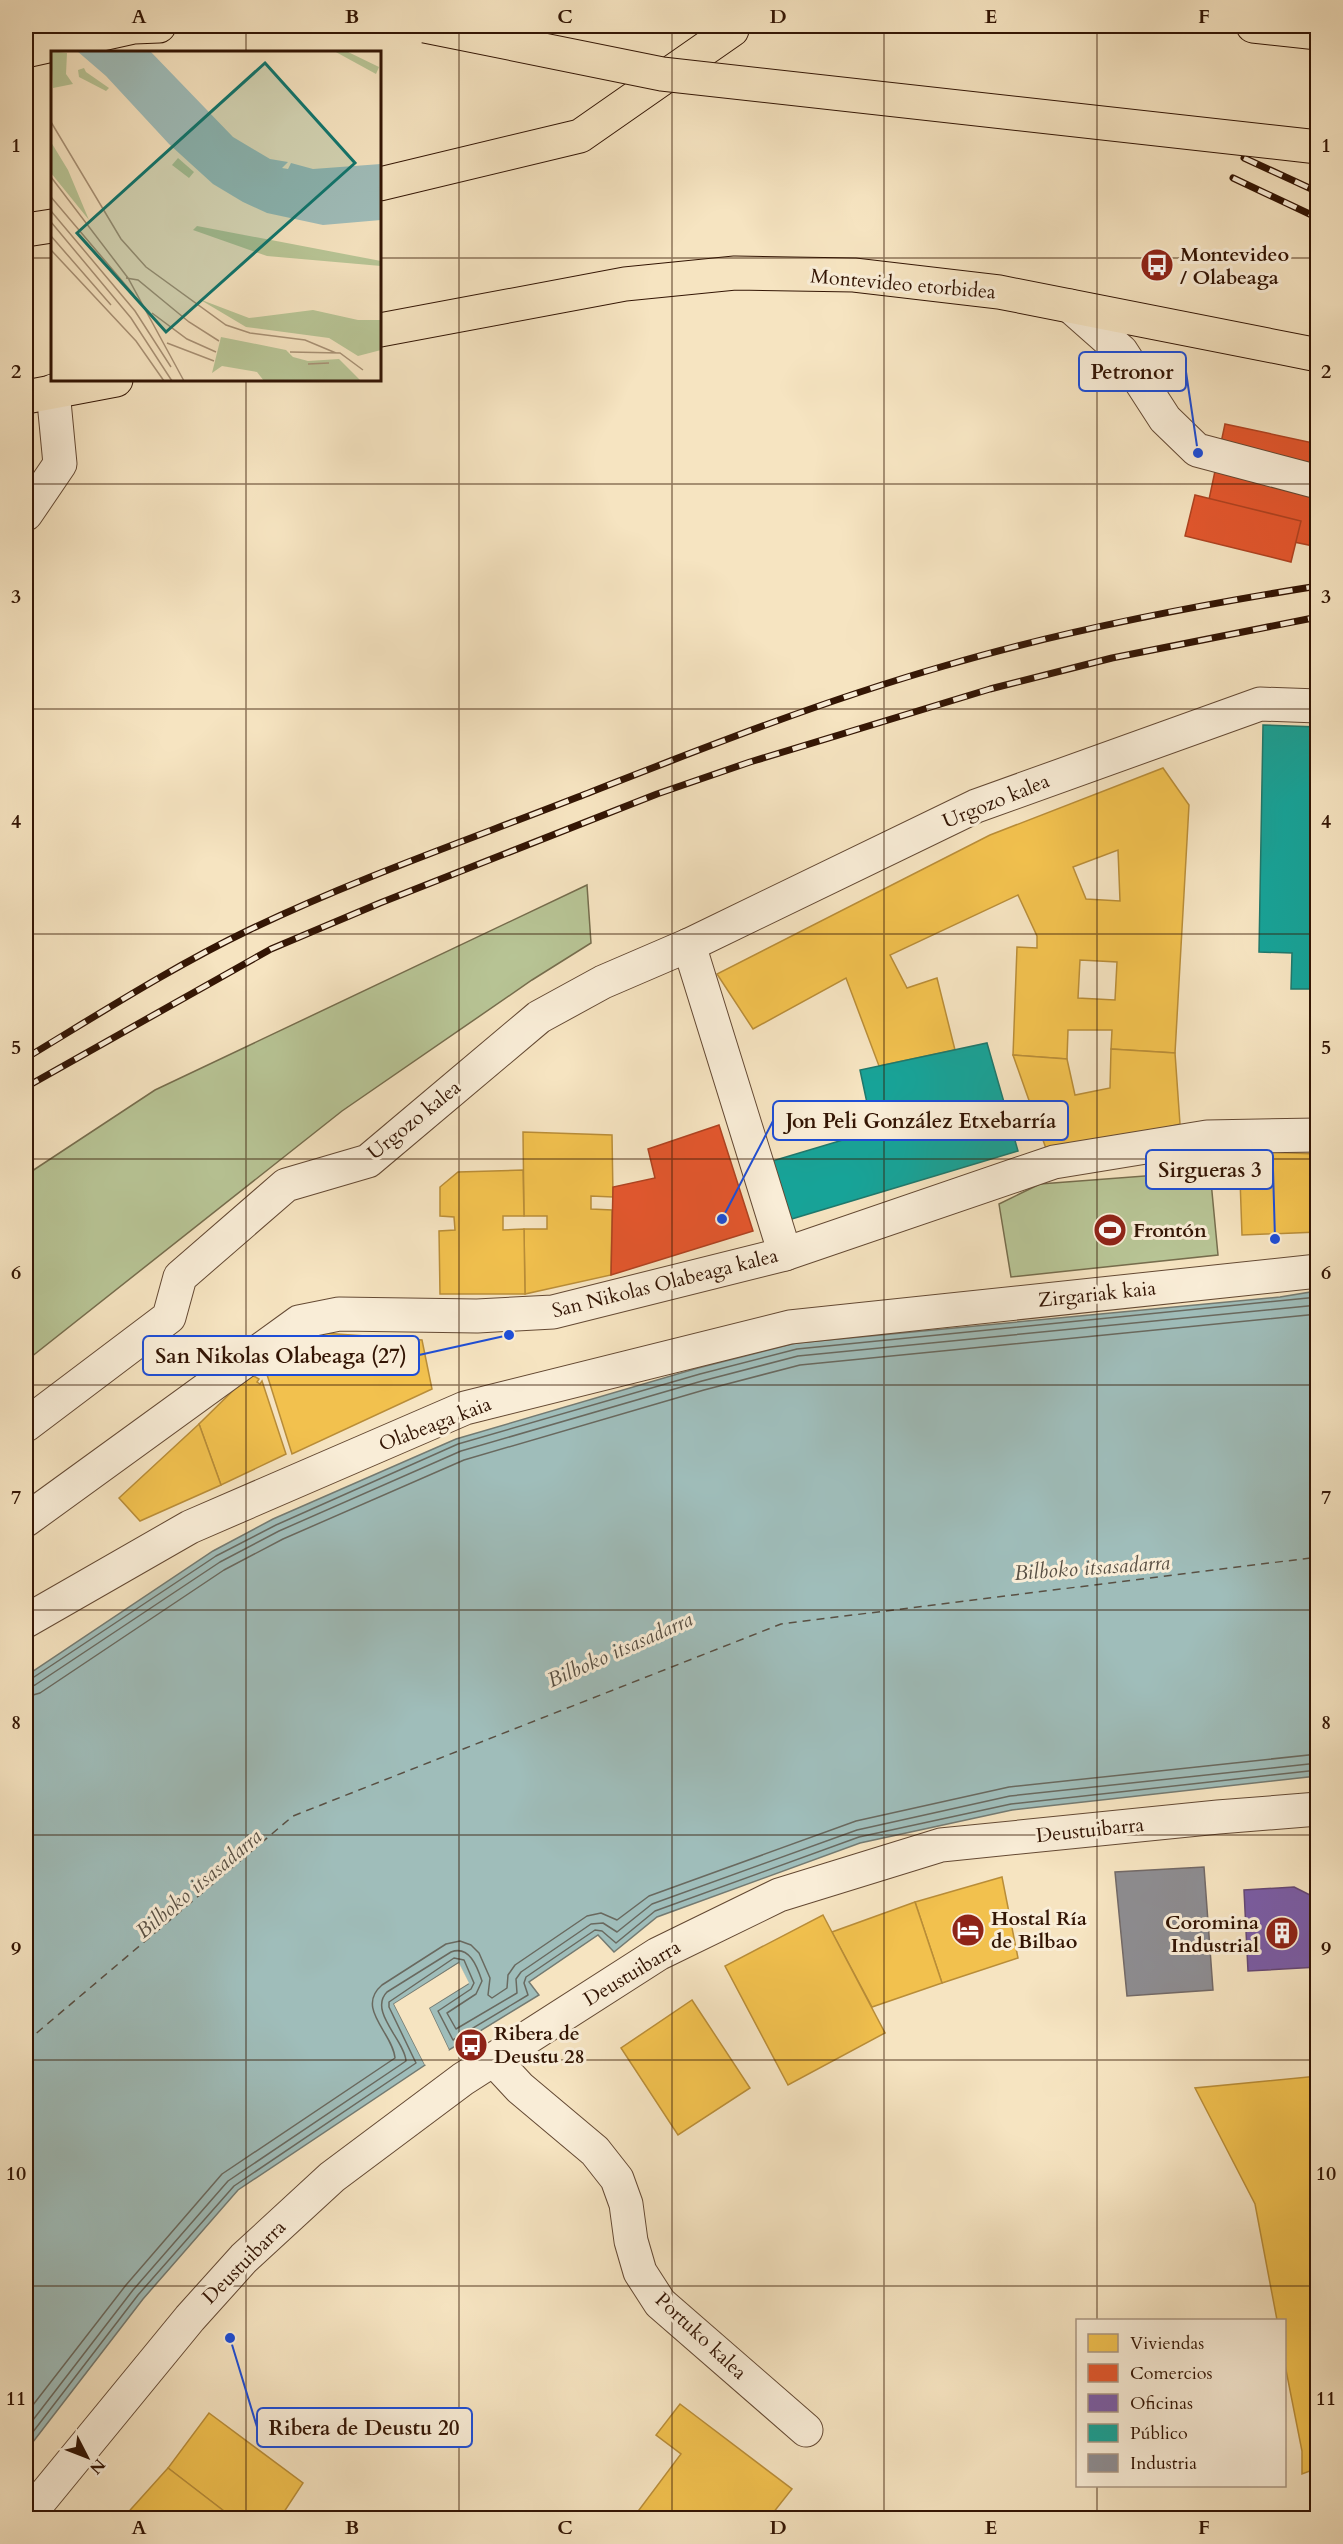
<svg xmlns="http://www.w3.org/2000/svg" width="1343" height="2544" viewBox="0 0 1343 2544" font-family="Cardo,serif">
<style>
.green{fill:#b8c596;stroke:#766d4d;stroke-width:1.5}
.water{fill:#9fbdba;stroke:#747a71;stroke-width:1.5}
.pier{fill:#f6e4c1}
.homes{fill:#f2c14e;stroke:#b98d38;stroke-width:1.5;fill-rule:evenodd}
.shops{fill:#e4572e;stroke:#af4321;stroke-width:1.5}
.offices{fill:#7b5ea7;stroke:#654876;stroke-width:1.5}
.public{fill:#17a398;stroke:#1f786c;stroke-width:1.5}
.industry{fill:#8d8d92;stroke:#726967;stroke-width:1.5}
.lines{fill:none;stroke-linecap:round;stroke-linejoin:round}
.shore{stroke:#69695f;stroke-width:1.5}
.ferry{stroke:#595044;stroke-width:1.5;stroke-dasharray:8 6;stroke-linecap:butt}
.minor-casing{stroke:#644933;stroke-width:35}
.major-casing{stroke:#331504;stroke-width:35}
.highway-casing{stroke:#331504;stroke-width:35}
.minor{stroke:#f9edd7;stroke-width:33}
.major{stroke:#f6e4c1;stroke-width:33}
.highway{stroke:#f6e4c1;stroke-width:33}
.rail-casing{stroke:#331504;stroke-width:7}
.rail{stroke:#f9edd7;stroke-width:4.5;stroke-dasharray:14;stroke-linecap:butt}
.highway-bridge-casing{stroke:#331504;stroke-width:35;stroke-linecap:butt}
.highway-bridge{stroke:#f6e4c1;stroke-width:33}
.grid{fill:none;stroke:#331504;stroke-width:1.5;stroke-opacity:0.55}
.labels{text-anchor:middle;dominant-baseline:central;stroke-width:6;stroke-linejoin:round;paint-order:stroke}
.poi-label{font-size:20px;font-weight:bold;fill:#331504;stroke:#f9edd7;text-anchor:start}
.street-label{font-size:20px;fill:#331504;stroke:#f9edd7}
.water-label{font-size:21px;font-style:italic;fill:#595044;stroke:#f9edd7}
.inset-river{fill:none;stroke:#9fbdba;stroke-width:3}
.inset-road{fill:none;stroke:#a89175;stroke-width:1.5}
.view{fill:#0f766e;fill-opacity:0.15;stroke:#0f766e;stroke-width:3}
.inset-edge{fill:none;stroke:#331504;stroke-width:3}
.leader{fill:none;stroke:#1d4ed8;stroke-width:2}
.callout-dot{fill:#1d4ed8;stroke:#f9edd7;stroke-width:2}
.callout{fill:#f9edd7;stroke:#1d4ed8;stroke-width:2}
.callout-label{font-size:21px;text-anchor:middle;font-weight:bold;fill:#331504}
.neatline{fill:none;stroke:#331504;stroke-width:2}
.grid-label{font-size:20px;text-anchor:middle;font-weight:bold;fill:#331504}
</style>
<rect width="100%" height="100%" fill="#f6e4c1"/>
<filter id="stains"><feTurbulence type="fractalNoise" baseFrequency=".00333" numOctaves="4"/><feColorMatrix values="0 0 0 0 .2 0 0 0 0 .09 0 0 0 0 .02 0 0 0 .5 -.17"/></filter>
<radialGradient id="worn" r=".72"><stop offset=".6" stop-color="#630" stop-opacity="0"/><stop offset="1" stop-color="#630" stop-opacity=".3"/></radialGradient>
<!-- green -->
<g class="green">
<polygon points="587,885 591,943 532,980 342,1111 26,1361 26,1175 155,1090"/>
<polygon points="1210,1171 1218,1255 1011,1277 999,1204 1040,1184"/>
</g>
<!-- water -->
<polygon class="water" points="1317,1291 1317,1776 1012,1810 860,1843 657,1917 614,1952 598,1935 529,1982 539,1995 449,2050 429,2008 468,1984 458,1963 394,2004 425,2065 238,2190 143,2299 26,2451 26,1676 213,1551 273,1519 456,1439 698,1368 796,1343 1280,1297"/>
<!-- pier -->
<polygon class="pier" points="459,1963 469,1983 429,2008 449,2050 447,2052 426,2008 465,1982 457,1967 398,2005 428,2063 425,2065 394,2004"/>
<!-- homes -->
<g class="homes">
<path d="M1163,768L1189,805L1175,1053L1111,1049L1112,1030H1068L1067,1059L1013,1055L1017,947L1037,948V936L1018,895L890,955L907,988L937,978L955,1050L879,1066L846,978L753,1029L717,974L990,835ZM1118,850L1120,901L1086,899L1073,867ZM1080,960L1117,962L1115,1000L1078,998Z"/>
<polygon points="1111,1049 1175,1053 1180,1124 1049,1157 1013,1055 1067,1059 1075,1095 1110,1088"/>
<polygon points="523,1132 612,1135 613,1197 591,1196 591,1209 612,1210 611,1275 525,1294 524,1229 547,1229 547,1216 524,1216"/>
<polygon points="1239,1151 1318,1154 1318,1232 1242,1235"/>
<polygon points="523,1170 524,1216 503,1216 503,1230 524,1229 525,1294 440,1294 439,1231 455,1230 454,1217 440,1216 440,1187 458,1172"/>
<polygon points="323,1333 422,1340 432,1389 292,1454 264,1365"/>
<polygon points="250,1374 259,1379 257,1382 260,1384 262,1381 286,1454 221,1485 199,1424"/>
<polygon points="199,1424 221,1485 140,1521 119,1498"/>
<polygon points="1002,1877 1018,1958 942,1983 915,1902"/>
<polygon points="915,1902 942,1983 872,2007 832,1932"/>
<polygon points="823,1915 885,2033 788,2085 725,1966"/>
<polygon points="692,2000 750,2088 678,2135 621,2048"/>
<polygon points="1318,2076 1318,2468 1302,2474 1302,2451 1284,2360 1284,2320 1277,2320 1255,2204 1195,2088"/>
<polygon points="680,2404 792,2489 769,2518 633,2518 681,2454 656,2435"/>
<polygon points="209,2413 303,2483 280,2518 233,2518 168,2468"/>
<polygon points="168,2468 233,2518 123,2518"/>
</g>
<!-- shops -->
<g class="shops">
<polygon points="1225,424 1318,444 1318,547 1204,523"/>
<polygon points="1195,495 1301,521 1291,562 1185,536"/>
<polygon points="719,1125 753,1231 611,1275 613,1187 655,1178 648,1149"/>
</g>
<!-- offices -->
<polygon class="offices" points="1294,1887 1318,1899 1318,1967 1248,1971 1244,1890"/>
<!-- public -->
<g class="public">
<polygon points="1263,725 1318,727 1318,989 1291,989 1292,953 1259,952"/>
<polygon points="987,1043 1018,1151 785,1221 769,1162 873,1131 860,1070"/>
</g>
<!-- industry -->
<polygon class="industry" points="1204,1867 1213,1990 1127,1996 1115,1872"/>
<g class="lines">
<!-- shore -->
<g class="shore">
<polyline points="26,1680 31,1679 216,1556 276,1525 458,1444 700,1374 797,1349 1318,1297"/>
<polyline points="26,1688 35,1685 220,1562 279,1531 461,1451 702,1381 798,1356 1318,1305"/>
<polyline points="26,1697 40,1693 224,1570 283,1539 464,1460 704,1390 800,1365 1318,1314"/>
<path d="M26,2414L126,2285L222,2174L395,2058C393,2033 355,2008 382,1985L446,1944L460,1941L471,1945L479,1953L490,1978L488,1995L492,1998L507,1988L508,1975L515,1965L587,1916L601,1913L617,1920L649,1896L856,1821L1009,1787L1318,1754"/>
<path d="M26,2429L133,2290L228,2181L406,2061C405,2041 368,2011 387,1992L451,1952C469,1945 477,1966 482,1981L476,1994L447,2013L456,2029L517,1993L516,1979L521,1972L591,1924L603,1923L617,1932L652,1904L857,1830L1010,1796L1318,1763"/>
<polyline points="26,2441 138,2295 234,2186 416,2063 389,2007 389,2002 454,1958 464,1960 474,1983 471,1989 438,2011 453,2040 528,1995 524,1983 526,1977 595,1930 602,1931 616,1943 655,1911 859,1837 1011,1804 1318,1770"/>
</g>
<!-- ferry -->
<polyline class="ferry" points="26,2042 293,1816 781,1624 1318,1557"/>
<defs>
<g id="minor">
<polyline points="1070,306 1121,351 1165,419 1197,450 1318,482"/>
<polyline points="26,514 60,464 53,391"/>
<polyline points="689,945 785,1254"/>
<polyline points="26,1425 169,1317 180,1277 286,1185 368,1161 539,1017 603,982 689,945 976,806 1260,704 1318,706"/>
<polyline points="26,1520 299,1322 339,1314 477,1316 553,1312 785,1254 1054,1162 1207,1137 1318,1135"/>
<polyline points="26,1621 190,1527 465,1408 790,1327 1318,1271"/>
<polyline points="494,2060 520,2088 595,2151 617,2179 626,2204 631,2241 640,2272 660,2303 806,2430"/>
<polyline points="26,2518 190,2318 244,2258 332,2177 463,2079 658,1954 779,1895 941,1845 1218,1817 1318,1809"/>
</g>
<g id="major">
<polyline points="380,330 625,284 735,273 854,275 999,292 1318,355"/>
<polyline points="26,397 116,380"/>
</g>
<g id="highway">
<polyline points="1253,26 1318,33"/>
<polyline points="26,51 134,27 159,26"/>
<polyline points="380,184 580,136 732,30"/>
<polyline points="26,230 52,226"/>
</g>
</defs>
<!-- minor casing -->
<use href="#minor" class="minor-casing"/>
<!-- major casing -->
<use href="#major" class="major-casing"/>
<!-- highway casing -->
<use href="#highway" class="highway-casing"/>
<!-- minor -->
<use href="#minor" class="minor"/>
<!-- major -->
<use href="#major" class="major"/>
<!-- highway -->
<use href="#highway" class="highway"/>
<defs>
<g id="rail">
<polyline points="1244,158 1318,192"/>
<polyline points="1233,178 1318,218"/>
<path d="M26,1058C99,1014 172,967 249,930C355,879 468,840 578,797C698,750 819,702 944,666C1066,630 1192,606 1318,586"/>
<polyline points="26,1087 271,949 380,903 657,794 750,762 990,689 1112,658 1318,617"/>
</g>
</defs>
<!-- rail casing -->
<use href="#rail" class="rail-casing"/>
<!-- rail -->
<use href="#rail" class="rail"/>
<defs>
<polyline id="highway-bridge" points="425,26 662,74 1318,147"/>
</defs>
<!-- highway-bridge casing -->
<use href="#highway-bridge" class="highway-bridge-casing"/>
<!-- highway-bridge -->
<use href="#highway-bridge" class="highway-bridge"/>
</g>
<!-- grid -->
<path class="grid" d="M246,26V52M459,26V2518M672,26V2518M884,26V2518M1097,26V2320M26,258H52M380,258H1318M246,380V2518M26,484H1318M26,709H1318M26,934H1318M26,1159H1318M26,1385H1318M26,1610H1318M26,1835H1318M26,2060H1318M26,2286H1318M1097,2486V2518"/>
<!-- icons -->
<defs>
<symbol id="bus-disc" viewBox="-11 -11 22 22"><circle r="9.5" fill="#8f2418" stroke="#f9edd7"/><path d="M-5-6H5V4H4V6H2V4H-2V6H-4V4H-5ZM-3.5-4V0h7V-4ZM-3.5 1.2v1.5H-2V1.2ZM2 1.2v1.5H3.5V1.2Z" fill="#fff"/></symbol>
<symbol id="stadium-disc" viewBox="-11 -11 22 22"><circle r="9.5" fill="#8f2418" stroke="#f9edd7"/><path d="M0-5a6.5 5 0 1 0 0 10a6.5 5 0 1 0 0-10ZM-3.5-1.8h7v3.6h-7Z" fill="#fff"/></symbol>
<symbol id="hotel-disc" viewBox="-11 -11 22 22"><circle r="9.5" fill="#8f2418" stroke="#f9edd7"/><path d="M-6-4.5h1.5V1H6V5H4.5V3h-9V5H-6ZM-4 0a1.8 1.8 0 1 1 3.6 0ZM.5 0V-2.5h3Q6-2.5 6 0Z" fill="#fff"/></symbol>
<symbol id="building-disc" viewBox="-11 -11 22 22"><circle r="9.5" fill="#8f2418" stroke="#f9edd7"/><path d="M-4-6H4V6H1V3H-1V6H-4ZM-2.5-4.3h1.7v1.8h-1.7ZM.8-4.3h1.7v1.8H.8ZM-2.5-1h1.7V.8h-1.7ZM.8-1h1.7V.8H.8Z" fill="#fff"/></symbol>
</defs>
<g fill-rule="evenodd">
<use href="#bus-disc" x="1138" y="246" width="38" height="38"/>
<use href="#stadium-disc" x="1091" y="1211" width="38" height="38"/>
<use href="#hotel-disc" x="949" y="1911" width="38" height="38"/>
<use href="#building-disc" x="1263" y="1914" width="38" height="38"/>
<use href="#bus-disc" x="452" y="2026" width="38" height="38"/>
</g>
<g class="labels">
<!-- poi labels -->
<g class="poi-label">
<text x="1180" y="254">Montevideo<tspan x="1180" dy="23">/ Olabeaga</tspan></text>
<text x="1133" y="1230">Frontón</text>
<text x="991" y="1918">Hostal Ría<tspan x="991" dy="23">de Bilbao</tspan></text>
<text x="1259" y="1922" text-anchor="end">Coromina<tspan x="1259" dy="23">Industrial</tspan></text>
<text x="494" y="2033">Ribera de<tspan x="494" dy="23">Deustu 28</tspan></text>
</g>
<!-- street labels -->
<g class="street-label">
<text transform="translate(903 284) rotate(5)">Montevideo etorbidea</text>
<text transform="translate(996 801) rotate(-22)">Urgozo kalea</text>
<text transform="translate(414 1120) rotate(-39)">Urgozo kalea</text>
<text transform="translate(665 1283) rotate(-14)">San Nikolas Olabeaga kalea</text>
<text transform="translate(1097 1294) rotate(-6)">Zirgariak kaia</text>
<text transform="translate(435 1424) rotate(-21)">Olabeaga kaia</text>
<text transform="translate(1090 1830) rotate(-6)">Deustuibarra</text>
<text transform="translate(632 1973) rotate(-31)">Deustuibarra</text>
<text transform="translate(244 2262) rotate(-45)">Deustuibarra</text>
<text transform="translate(701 2336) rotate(43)">Portuko kalea</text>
</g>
<!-- water labels -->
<g class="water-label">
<text transform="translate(1092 1568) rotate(-4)">Bilboko itsasadarra</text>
<text transform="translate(620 1650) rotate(-24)">Bilboko itsasadarra</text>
<text transform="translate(199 1884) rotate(-40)">Bilboko itsasadarra</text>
</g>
</g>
<!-- overview -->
<g transform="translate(51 51)">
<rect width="330" height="330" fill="#f6e4c1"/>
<path d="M0,0L16,2L15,23L22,33L2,37ZM283,0H295L328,16L325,23ZM33,17L35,21L58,37L55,40L28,26L27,19ZM0,91L17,119L38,169L0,122ZM127,107L143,121L138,127L121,114ZM146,175L330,210V215L216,205L142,179ZM148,248L198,267L262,259L307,269H330V299L307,305L278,287L195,276ZM170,286L235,299L242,306L257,310L288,308L310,330H213L206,321L171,315L161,322Z" fill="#b8c596"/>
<path d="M26,0H99L182,86L219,108L237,111L231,117L237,118L240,112L262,118L330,113V169L272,174L216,162L192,151L162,133L118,93L55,25Z" fill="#9fbdba"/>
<path class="inset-river" d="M64,0L131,69L184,115L230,138L272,144L330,138"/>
<path class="inset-road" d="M0,71L70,188L95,216L175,274L199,282L254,289L285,302M0,126L77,227L133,330M0,146L83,244M0,160L84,260L120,316M0,171L80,267L121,330M0,185L60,254M0,199L85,290L113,330M75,227L87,229L138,271L168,290M101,262L136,288L165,301M116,292L163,310M239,301L289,302L312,319M257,313L278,312"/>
<path class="view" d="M214,12L304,112L115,281L26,182Z"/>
<rect width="330" height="330" class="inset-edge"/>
</g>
<!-- callouts -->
<path class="leader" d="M1198 453L1186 372M722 1219L773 1121M1275 1239L1273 1170M509 1335L419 1355M230 2338L257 2427"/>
<g class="callout-dot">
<circle cx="1198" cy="453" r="6"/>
<circle cx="722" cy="1219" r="6"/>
<circle cx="1275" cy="1239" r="6"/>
<circle cx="509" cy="1335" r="6"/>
<circle cx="230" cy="2338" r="6"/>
</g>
<g class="callout">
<rect x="1079" y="352" width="107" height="39" rx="6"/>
<rect x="773" y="1101" width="295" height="39" rx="6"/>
<rect x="1146" y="1150" width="127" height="39" rx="6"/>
<rect x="143" y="1336" width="276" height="39" rx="6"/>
<rect x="257" y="2408" width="215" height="39" rx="6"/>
</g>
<g class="callout-label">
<text x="1132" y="379">Petronor</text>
<text x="921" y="1128">Jon Peli González Etxebarría</text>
<text x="1210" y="1177">Sirgueras 3</text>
<text x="281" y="1363">San Nikolas Olabeaga (27)</text>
<text x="364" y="2435">Ribera de Deustu 20</text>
</g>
<!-- margin -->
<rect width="1343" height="2544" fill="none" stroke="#f6e4c1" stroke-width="66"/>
<!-- legend -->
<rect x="1076" y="2319" width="210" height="168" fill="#f9edd7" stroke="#aa9783" stroke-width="1.5"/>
<rect x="1088" y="2334" width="30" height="18" fill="#f2c14e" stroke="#aa9783" stroke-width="1.5"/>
<text x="1130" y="2349" font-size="18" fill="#331504">Viviendas</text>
<rect x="1088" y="2364" width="30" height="18" fill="#e4572e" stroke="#aa9783" stroke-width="1.5"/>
<text x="1130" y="2379" font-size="18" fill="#331504">Comercios</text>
<rect x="1088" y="2394" width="30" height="18" fill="#7b5ea7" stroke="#aa9783" stroke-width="1.5"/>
<text x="1130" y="2409" font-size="18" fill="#331504">Oficinas</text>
<rect x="1088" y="2424" width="30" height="18" fill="#17a398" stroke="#aa9783" stroke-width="1.5"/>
<text x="1130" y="2439" font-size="18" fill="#331504">Público</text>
<rect x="1088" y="2454" width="30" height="18" fill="#8d8d92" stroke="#aa9783" stroke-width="1.5"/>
<text x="1130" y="2469" font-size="18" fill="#331504">Industria</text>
<!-- north arrow -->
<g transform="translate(87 2457) rotate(132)" stroke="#f9edd7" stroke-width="4.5" paint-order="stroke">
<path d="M0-4.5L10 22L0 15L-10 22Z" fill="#331504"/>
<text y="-9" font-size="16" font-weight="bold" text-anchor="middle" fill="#331504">N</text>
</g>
<rect x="33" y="33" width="1277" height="2478" class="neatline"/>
<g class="grid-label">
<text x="139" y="23">A</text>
<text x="352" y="23">B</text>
<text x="565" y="23">C</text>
<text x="778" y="23">D</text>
<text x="991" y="23">E</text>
<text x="1204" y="23">F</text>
<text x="16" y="152">1</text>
<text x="1326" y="152">1</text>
<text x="16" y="378">2</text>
<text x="1326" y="378">2</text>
<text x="16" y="603">3</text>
<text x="1326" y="603">3</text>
<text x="16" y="828">4</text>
<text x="1326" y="828">4</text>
<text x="16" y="1054">5</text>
<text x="1326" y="1054">5</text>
<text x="16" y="1279">6</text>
<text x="1326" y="1279">6</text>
<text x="16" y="1504">7</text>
<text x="1326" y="1504">7</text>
<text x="16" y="1729">8</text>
<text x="1326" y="1729">8</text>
<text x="16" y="1955">9</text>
<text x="1326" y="1955">9</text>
<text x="16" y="2180">10</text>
<text x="1326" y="2180">10</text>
<text x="16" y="2405">11</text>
<text x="1326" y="2405">11</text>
<text x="139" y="2534">A</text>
<text x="352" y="2534">B</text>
<text x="565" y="2534">C</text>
<text x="778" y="2534">D</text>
<text x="991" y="2534">E</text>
<text x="1204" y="2534">F</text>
</g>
<rect width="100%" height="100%" filter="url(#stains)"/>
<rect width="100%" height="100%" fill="url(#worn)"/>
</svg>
